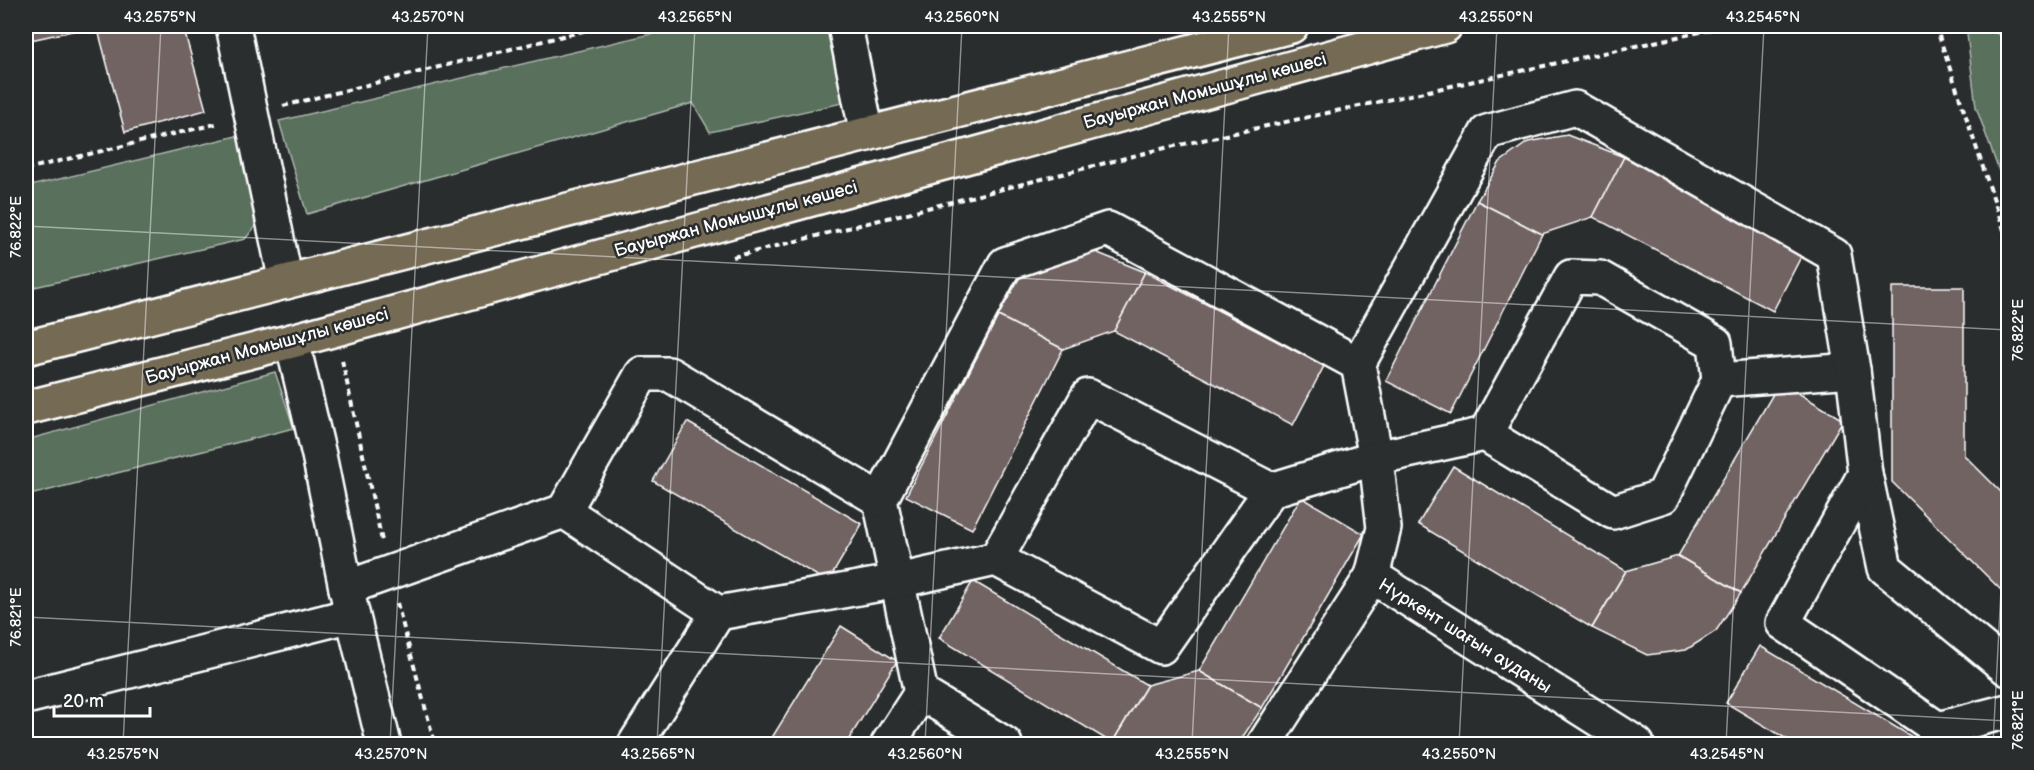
<svg xmlns="http://www.w3.org/2000/svg" width="2034" height="770" viewBox="0 0 2034 770" font-family="'Balsamiq Sans',sans-serif">
<style>
.green{fill:#586f5c;stroke:#acb7ae;stroke-width:1.5}
.building{fill:#726363;stroke:#fff;stroke-width:1.5}
.lines{fill:none;stroke-linecap:round;stroke-linejoin:round}
.minor-casing{stroke:#fff;stroke-width:38}
.major-casing{stroke:#fff;stroke-width:38}
.path{stroke:#fff;stroke-width:4;stroke-dasharray:6 4.5;stroke-linecap:butt}
.minor{stroke:#2a2d2e;stroke-width:33}
.major{stroke:#746b52;stroke-width:33}
.ticks{fill:none;stroke:#fff;stroke-width:1.5;stroke-opacity:0.45}
.labels{text-anchor:middle;dominant-baseline:central;stroke-width:5;stroke-linejoin:round;paint-order:stroke}
.street-label{font-size:18px;fill:#fff;stroke:#2a2d2e}
.neatline{fill:none;stroke:#fff;stroke-width:2}
.ticks-label{font-size:15px;text-anchor:middle;fill:#fff}
</style>
<rect width="100%" height="100%" fill="#2a2d2e"/>
<filter id="ink" filterUnits="userSpaceOnUse"><feTurbulence type="fractalNoise" baseFrequency=".0167" numOctaves="2"/><feDisplacementMap in="SourceGraphic" scale="12" xChannelSelector="R" yChannelSelector="G"/><feConvolveMatrix kernelMatrix="1 2 1 2 8 2 1 2 1" color-interpolation-filters="sRGB"/></filter>
<g filter="url(#ink)">
<!-- green -->
<g class="green">
<polygon points="685,26 830,26 847,102 710,132 693,103 307,214 279,121"/>
<polygon points="1966,26 1984,26 2008,40 2008,196 1976,107"/>
<polygon points="245,134 255,227 245,239 26,289 26,187"/>
<polygon points="275,372 294,428 26,496 26,440"/>
</g>
<!-- building -->
<g class="building">
<polygon points="26,26 76,26 77,30 26,41"/>
<polygon points="97,26 183,26 206,110 125,132"/>
<polygon points="1567,135 1624,157 1593,217 1542,234 1477,201 1500,162 1528,142"/>
<polygon points="1624,157 1804,251 1773,311 1593,217"/>
<polygon points="1477,201 1542,234 1451,414 1386,381"/>
<polygon points="1088,249 1145,272 1114,331 1063,349 998,316 1020,277 1049,257"/>
<polygon points="1145,272 1324,366 1293,425 1114,331"/>
<polygon points="1892,287 1964,287 1964,455 2008,499 2008,597 1892,482"/>
<polygon points="998,316 1063,349 972,529 906,496"/>
<polygon points="1780,382 1843,420 1741,593 1678,556"/>
<polygon points="687,422 862,524 828,582 653,481"/>
<polygon points="1453,466 1626,571 1592,628 1418,524"/>
<polygon points="1301,497 1364,534 1262,708 1199,671"/>
<polygon points="1678,556 1741,593 1716,631 1686,650 1647,655 1592,628 1626,571"/>
<polygon points="973,581 1147,685 1112,743 939,638"/>
<polygon points="841,626 897,661 846,744 768,744"/>
<polygon points="1760,646 1924,744 1795,744 1726,703"/>
<polygon points="1199,671 1262,708 1238,744 1112,743 1147,685"/>
</g>
<g class="lines">
<defs>
<g id="minor">
<polyline points="233,26 286,282"/>
<polyline points="845,26 867,134"/>
<polyline points="292,341 319,455 346,588 384,744"/>
<polyline points="1358,364 1376,458 1384,528 1372,576"/>
<polyline points="1719,380 1853,370 1865,474 1885,568 2008,669"/>
<polyline points="1865,474 1783,623 1938,729 2008,711"/>
<polyline points="880,500 921,693 888,744"/>
<polyline points="564,511 642,374 669,374 880,500 1005,264 1108,229 1358,364 1487,132 1575,108 1834,255 1853,370"/>
<polyline points="996,559 1161,647 1271,490"/>
<polyline points="346,588 564,511 718,613 898,581 996,559 1088,396 1271,490 1376,458 1485,434 1571,277 1600,278 1715,343 1719,380 1663,496 1613,512 1485,434"/>
<polyline points="921,693 1005,744"/>
<polyline points="26,697 352,615"/>
<polyline points="635,744 718,613"/>
<polyline points="1264,744 1372,576 1637,744"/>
</g>
<g id="major">
<polyline points="26,348 1291,26"/>
<polyline points="26,408 292,341 1445,26"/>
</g>
</defs>
<!-- minor casing -->
<use href="#minor" class="minor-casing"/>
<!-- major casing -->
<use href="#major" class="major-casing"/>
<!-- path -->
<g class="path">
<polyline points="1939,26 1937,30 2008,242"/>
<polyline points="283,106 603,26"/>
<polyline points="26,169 220,123"/>
<polyline points="733,257 1161,149 1728,26"/>
<polyline points="342,360 382,541"/>
<polyline points="397,603 435,744"/>
</g>
<!-- minor -->
<use href="#minor" class="minor"/>
<!-- major -->
<use href="#major" class="major"/>
</g>
</g>
<!-- ticks -->
<path class="ticks" d="M26,226L2008,330M26,617L2008,721M123,744L161,26M390,744L428,26M657,744L695,26M925,744L962,26M1192,744L1229,26M1459,744L1497,26M1726,744L1764,26M1993,744L2008,454"/>
<g class="labels">
<!-- street labels -->
<g class="street-label">
<text transform="translate(1205 91) rotate(-15)">Бауыржан Момышұлы көшесі</text>
<text transform="translate(736 219) rotate(-15)">Бауыржан Момышұлы көшесі</text>
<text transform="translate(267 346) rotate(-15)">Бауыржан Момышұлы көшесі</text>
<text transform="translate(1465 636) rotate(32)">Нүркент шағын ауданы</text>
</g>
</g>
<!-- margin -->
<rect width="2034" height="770" fill="none" stroke="#2a2d2e" stroke-width="66"/>
<!-- scale -->
<path d="M54 707v9h96v-9" fill="none" stroke="#ffffff" stroke-width="3"/>
<text x="63" y="707" font-size="18" fill="#ffffff" stroke="#2a2d2e" stroke-width="4.5" paint-order="stroke">20 m</text>
<rect x="33" y="33" width="1968" height="704" class="neatline"/>
<g class="ticks-label">
<text x="160" y="22">43.2575°N</text>
<text x="428" y="22">43.2570°N</text>
<text x="695" y="22">43.2565°N</text>
<text x="962" y="22">43.2560°N</text>
<text x="1229" y="22">43.2555°N</text>
<text x="1496" y="22">43.2550°N</text>
<text x="1763" y="22">43.2545°N</text>
<text transform="translate(16 227) rotate(-90)" y="5">76.822°E</text>
<text transform="translate(2018 330) rotate(-90)" y="5">76.822°E</text>
<text transform="translate(16 617) rotate(-90)" y="5">76.821°E</text>
<text transform="translate(2018 720) rotate(-90)" y="5">76.821°E</text>
<text x="123" y="759">43.2575°N</text>
<text x="391" y="759">43.2570°N</text>
<text x="658" y="759">43.2565°N</text>
<text x="925" y="759">43.2560°N</text>
<text x="1192" y="759">43.2555°N</text>
<text x="1459" y="759">43.2550°N</text>
<text x="1727" y="759">43.2545°N</text>
</g>
</svg>
